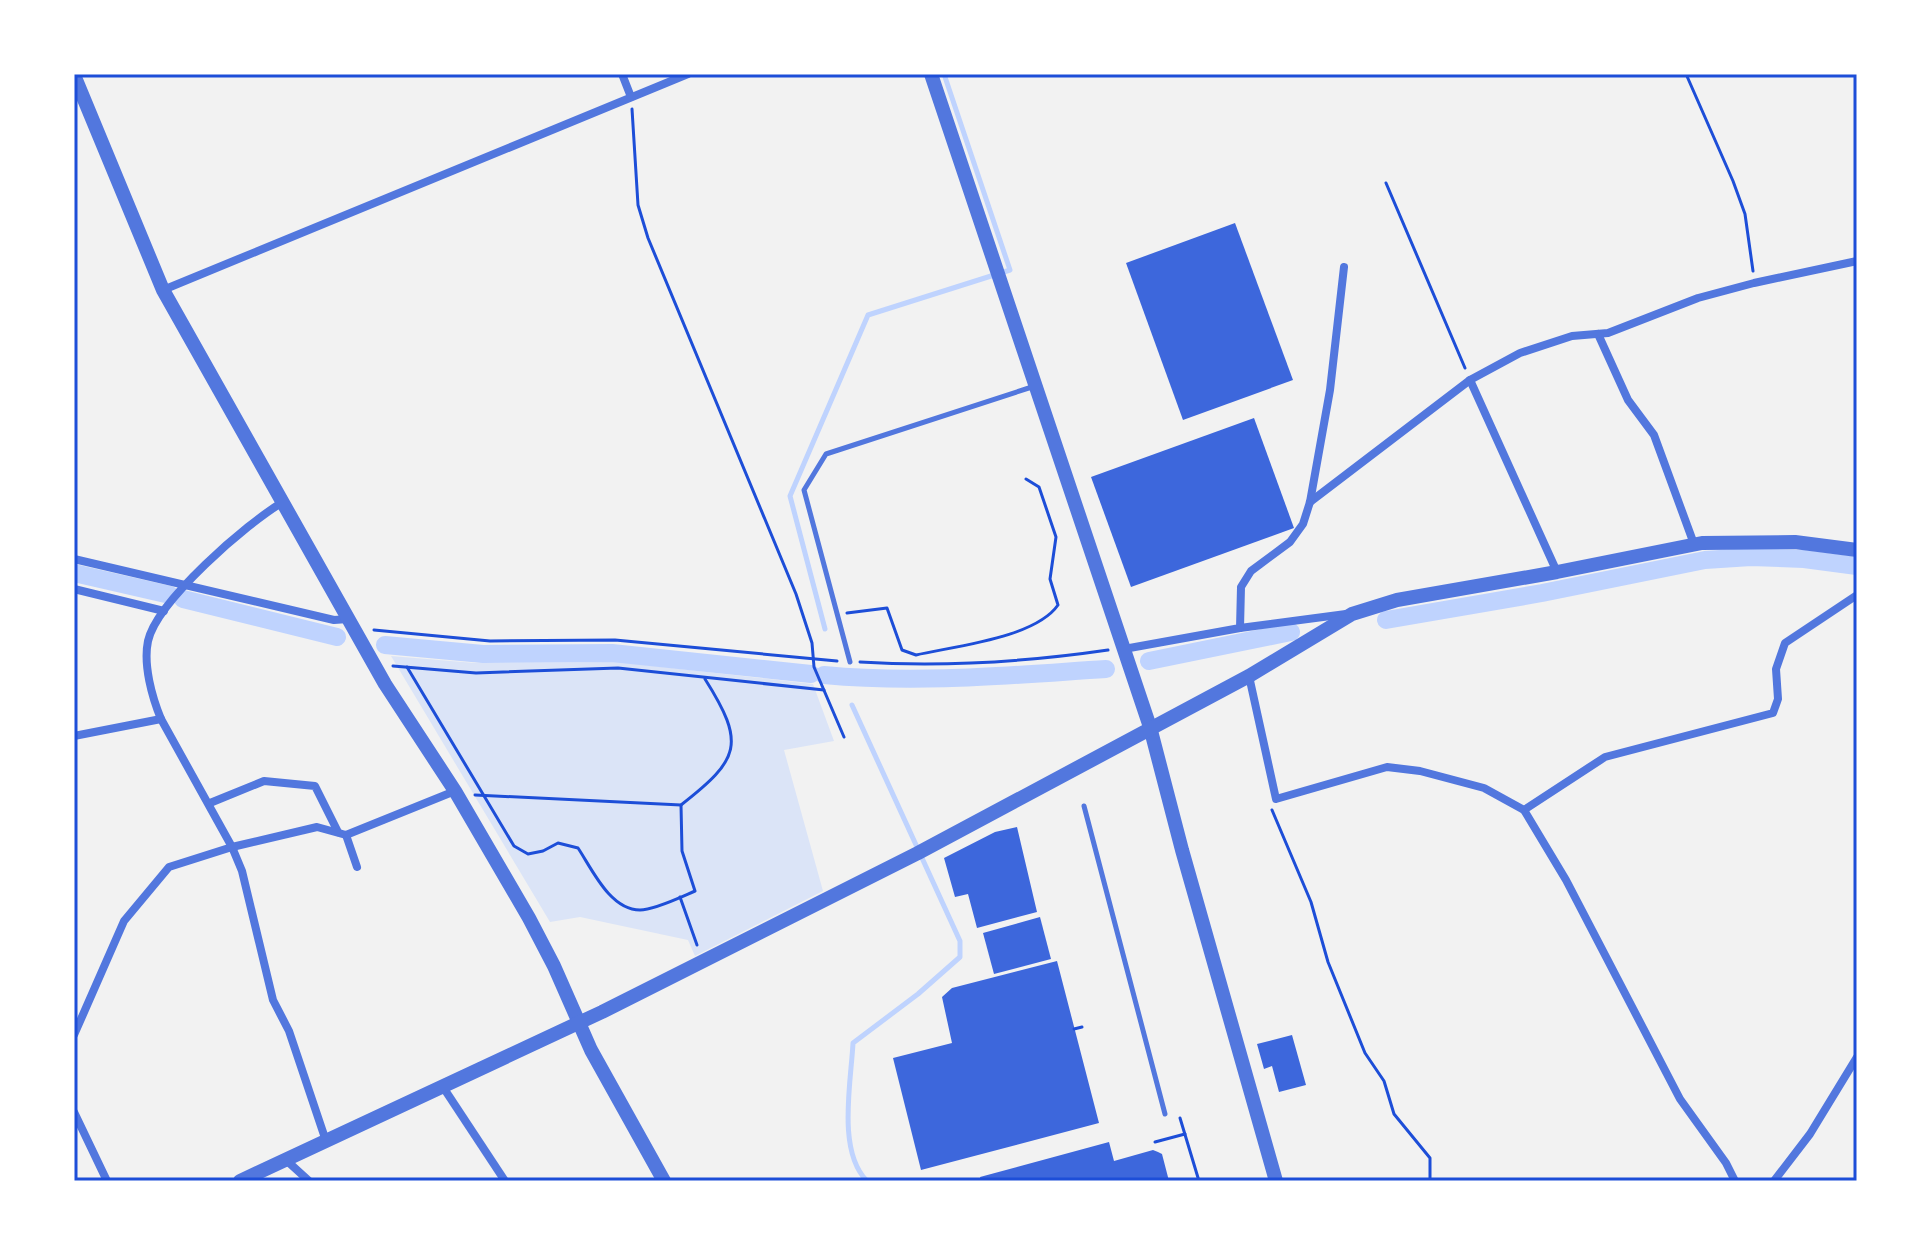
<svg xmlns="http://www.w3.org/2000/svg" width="1931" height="1255" viewBox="0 0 1931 1255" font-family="Signika,sans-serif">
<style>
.green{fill:#dbe4f7}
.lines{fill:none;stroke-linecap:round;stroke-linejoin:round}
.stream{stroke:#bfd3fe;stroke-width:5}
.canal{stroke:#bfd3fe;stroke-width:18}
.building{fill:#3d67dc}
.path{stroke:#1d4ed8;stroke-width:3}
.service{stroke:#5277de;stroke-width:5}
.minor{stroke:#5277de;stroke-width:8}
.tertiary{stroke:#5277de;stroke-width:14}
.neatline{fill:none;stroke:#1d4ed8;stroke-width:3}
</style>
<rect width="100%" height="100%" fill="#f2f2f2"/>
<!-- green -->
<polygon class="green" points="391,656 475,663 619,662 813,684 834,741 784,750 823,891 695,956 688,940 580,917 550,922"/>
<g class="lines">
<!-- stream -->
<g class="stream">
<polyline points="825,629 790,496 868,315 1010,270 944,74"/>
<path d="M852,705L960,941V957L918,994L853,1043C851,1083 837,1151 867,1181"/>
</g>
<!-- canal -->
<g class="canal">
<polyline points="74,573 170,595"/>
<polyline points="183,599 337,637"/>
<polyline points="1386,620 1542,593 1705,560 1751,557 1804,559 1857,566"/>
<polyline points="385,645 483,654 612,653 811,674"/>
<polyline points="1149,661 1291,632"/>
<path d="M824,675C918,684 1012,675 1106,669"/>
</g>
</g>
<!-- building -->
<g class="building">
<polygon points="1235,223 1293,380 1183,420 1126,263"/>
<polygon points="1254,418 1294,528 1131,587 1091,477"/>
<polygon points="1017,827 1037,912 977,928 968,894 955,897 944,858 995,832"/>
<polygon points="1040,917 1051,959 994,974 983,933"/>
<polygon points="1057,961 1099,1123 921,1170 893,1058 952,1043 942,997 952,988"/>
<polygon points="1292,1035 1306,1085 1279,1092 1272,1066 1264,1069 1257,1044"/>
<polygon points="1109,1142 1114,1161 1153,1150 1158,1152 1162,1154 1169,1181 981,1181 980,1177"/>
</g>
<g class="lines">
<!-- path -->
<g class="path">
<polyline points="1686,74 1733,181 1745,214 1753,271"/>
<polyline points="632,109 638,205 648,238 796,594 812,643 814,667 844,737"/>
<polyline points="1386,183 1465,368"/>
<path d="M847,613L887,608L902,650L916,655C955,646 1035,638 1058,605L1050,579L1056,537L1039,487L1026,479"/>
<polyline points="374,630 490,641 615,640 837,661"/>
<path d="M860,662C943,667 1026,662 1108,650"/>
<polyline points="393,666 476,673 618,668 824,690"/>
<path d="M407,667L514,846L528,854L543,851L558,843L578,848C592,869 610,910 640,910C654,910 681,897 695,891L682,851L681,805"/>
<path d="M475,795L681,805C740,759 746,744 705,679"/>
<polyline points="1272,810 1311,902 1328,962 1365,1053 1384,1081 1394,1114 1430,1158 1430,1181"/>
<polyline points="680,897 697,945"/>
<polyline points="1074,1029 1082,1027"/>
<polyline points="1180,1118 1199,1181"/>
<polyline points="1155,1142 1185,1134"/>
</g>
<!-- service -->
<g class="service">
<polyline points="850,662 804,490 826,454 1035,386"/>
<polyline points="1084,806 1165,1114"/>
</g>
<!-- minor -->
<g class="minor">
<polyline points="622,74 631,97"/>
<polyline points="163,290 688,74"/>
<polyline points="1598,334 1628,400 1654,435 1694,544"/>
<polyline points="1470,380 1557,572"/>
<path d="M283,502C247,523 157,601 148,641C143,665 152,697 161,719L232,847L242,871L273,1000L289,1031L326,1141"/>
<polyline points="1310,502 1470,380 1520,353 1572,336 1608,333 1698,298 1754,283 1857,261"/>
<polyline points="74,559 334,620 348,619"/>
<polyline points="74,589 164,611"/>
<polyline points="1240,628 1346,614"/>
<polyline points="1124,649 1240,628 1241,587 1251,571 1290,542 1303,524 1310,502 1330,390 1344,267"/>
<polyline points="1249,676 1276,799 1387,767 1420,771 1484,788 1524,810 1566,880 1680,1099 1726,1163 1735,1181"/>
<polyline points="74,736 161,719"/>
<polyline points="210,803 264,781 315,786 338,832"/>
<polyline points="1524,810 1605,757 1773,713 1778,699 1776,669 1785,643 1857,595"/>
<polyline points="346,835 357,867"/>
<polyline points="74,1035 124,921 169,867 232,847 317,827 346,835 455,791"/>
<polyline points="443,1087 505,1181"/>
<polyline points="74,1112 107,1181"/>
<polyline points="286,1160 309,1181"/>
<polyline points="1774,1181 1810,1134 1857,1057"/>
</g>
<!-- tertiary -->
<g class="tertiary">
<polyline points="931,74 1150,727 1182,850 1276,1181"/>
<polyline points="74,75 163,290 385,684 455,791 529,918 554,966 591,1050 664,1181"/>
<polyline points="240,1181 602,1012 918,853 1249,676 1352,614 1397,600 1557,572 1702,543 1795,542 1857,550"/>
</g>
</g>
<!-- border -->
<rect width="1931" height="1255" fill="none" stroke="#ffffff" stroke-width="152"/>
<rect x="76" y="76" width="1779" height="1103" class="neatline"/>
</svg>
